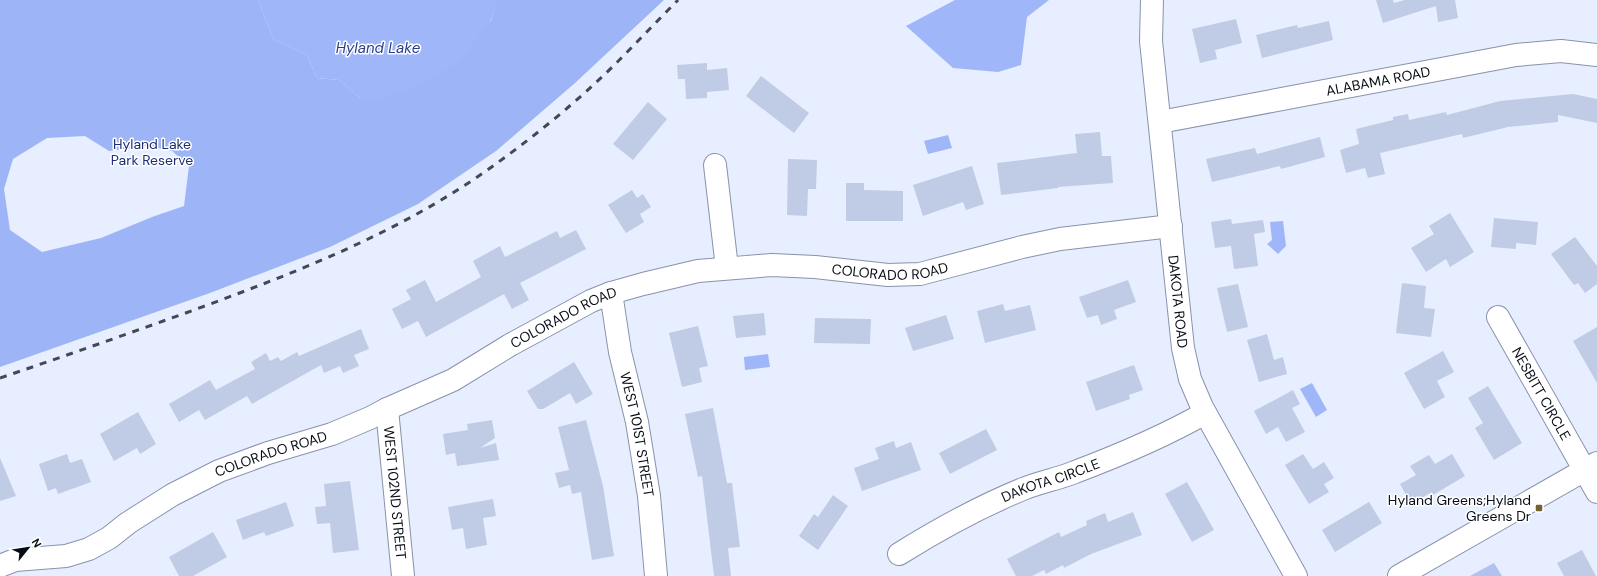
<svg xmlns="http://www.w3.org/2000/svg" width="1597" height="576" viewBox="0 0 1597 576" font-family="'DM Sans',sans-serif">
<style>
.green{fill:#b1c2ee}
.forest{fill:#9db5f6;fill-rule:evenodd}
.water{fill:#9fb7f8}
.building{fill:#c0cbe5}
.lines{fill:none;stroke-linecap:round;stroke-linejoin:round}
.minor-casing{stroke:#8892ab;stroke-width:24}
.minor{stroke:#fff;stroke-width:22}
.rail{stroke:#434852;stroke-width:3;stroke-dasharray:7 7;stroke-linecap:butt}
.poi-dot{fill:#746130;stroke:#fff;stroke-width:1.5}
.labels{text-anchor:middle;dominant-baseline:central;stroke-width:3;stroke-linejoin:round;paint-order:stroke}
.street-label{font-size:14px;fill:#080c14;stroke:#fff}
.park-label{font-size:14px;fill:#1c2e77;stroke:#fff}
.poi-label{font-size:14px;fill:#080c14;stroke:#fff;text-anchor:end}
.water-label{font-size:15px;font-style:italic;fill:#283c87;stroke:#fff}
</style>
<rect width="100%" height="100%" fill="#e7eeff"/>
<!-- green -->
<polygon class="green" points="1494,563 1502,576 1470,576"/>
<!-- forest -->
<path class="forest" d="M0,0H258L273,39L307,55L317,78L339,80L360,98L491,21L497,0H664L575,83L496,151L418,204L330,247L210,293L0,367ZM85,136L109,151L150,146L172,151L189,166L184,206L152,217L101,238L42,252L10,230L4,189L13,159L47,138Z"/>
<!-- water -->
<g class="water">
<polygon points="258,0 497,0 497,2 491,20 461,60 421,85 374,101 360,98 339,80 317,78 307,55 273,39"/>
<polygon points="955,0 1049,0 1027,17 1021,65 998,72 953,68 906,26"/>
<polygon points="948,135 952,148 928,154 924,141"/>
<polygon points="1283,221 1286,246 1278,254 1267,244 1272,240 1270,222"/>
<polygon points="768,354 770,367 745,370 744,357"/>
<polygon points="1312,383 1327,410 1316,417 1300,389"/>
</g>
<!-- building -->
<g class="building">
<polygon points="1376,0 1393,0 1394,3 1405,0 1455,0 1458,18 1438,22 1436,6 1383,23"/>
<polygon points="1236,19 1242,43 1215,50 1217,59 1200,63 1192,29"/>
<polygon points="1329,21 1333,40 1262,58 1256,35 1297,25 1298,28"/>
<polygon points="707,63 707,70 727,68 729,90 707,92 707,98 686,99 685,79 678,79 677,65"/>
<polygon points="761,76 809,113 794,133 746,96"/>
<polygon points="1573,94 1597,99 1597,123 1558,115 1558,122 1508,127 1463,138 1462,134 1380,153 1385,174 1368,178 1365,168 1346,173 1340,150 1359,144 1356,129 1393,120 1393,117 1408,114 1409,120 1446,112 1447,115 1500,101"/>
<polygon points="648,102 667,119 633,160 613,144"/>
<polygon points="1100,132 1102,156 1111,156 1113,183 1058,187 1058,188 1001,195 997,163 1077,153 1075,134"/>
<polygon points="1320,137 1325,157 1281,169 1280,166 1212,182 1206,159 1255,148 1257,154"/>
<polygon points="788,159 817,160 816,189 808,189 807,216 787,215"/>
<polygon points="972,166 984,204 966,210 963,202 923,216 913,185"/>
<polygon points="846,183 864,183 864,190 903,191 903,221 846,221"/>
<polygon points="632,190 637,198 643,194 651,207 640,214 644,222 626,233 608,205"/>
<polygon points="1450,213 1474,252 1450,267 1446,259 1426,272 1411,248 1434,234 1429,226"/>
<polygon points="1494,218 1538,222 1536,245 1516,243 1516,249 1491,247"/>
<polygon points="1231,219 1232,224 1263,220 1265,232 1254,234 1258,266 1234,269 1231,246 1215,248 1211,222"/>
<polygon points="576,230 586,249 520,283 529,300 512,309 504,294 426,337 418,321 402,329 392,309 411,299 406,290 425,280 436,302 481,277 473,261 500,246 505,257 557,231 560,238"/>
<polygon points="1575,237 1597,266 1597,284 1585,293 1578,283 1574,285 1551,254"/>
<polygon points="1128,280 1136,302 1114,310 1117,319 1101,325 1098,315 1087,318 1079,297"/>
<polygon points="1402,283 1426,286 1424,308 1435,309 1431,337 1396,333"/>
<polygon points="1238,284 1248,327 1227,332 1217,288"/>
<polygon points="1003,304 1005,311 1030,305 1036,330 985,343 977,311"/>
<polygon points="764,313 766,335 736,338 733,316"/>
<polygon points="946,315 954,339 913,351 905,328"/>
<polygon points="815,318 871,319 870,344 814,343"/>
<polygon points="698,326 708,366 699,368 702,382 682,387 669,333"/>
<polygon points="1597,327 1597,383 1573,341"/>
<polygon points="361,329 369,349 354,355 359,366 343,373 340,366 324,373 321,365 252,404 247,396 205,420 199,410 179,422 169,404 210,380 216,390 255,369 251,362 266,353 270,361 278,357 281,361 297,352 299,356"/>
<polygon points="1267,334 1274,360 1283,357 1287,374 1259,382 1247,340"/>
<polygon points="1443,351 1454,372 1437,381 1445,397 1424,409 1404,373"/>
<polygon points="574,362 593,394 576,404 570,393 543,409 538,409 527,391"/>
<polygon points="1134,365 1143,390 1129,395 1130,399 1096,411 1086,382"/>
<polygon points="1488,386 1522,443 1494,460 1475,428 1483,423 1468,398"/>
<polygon points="1293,390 1300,404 1292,408 1305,432 1286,442 1278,427 1266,434 1254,411"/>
<polygon points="713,408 727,483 732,483 740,547 728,548 731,576 714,576 702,476 698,477 685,414"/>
<polygon points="138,412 156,444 140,454 137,448 114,461 100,434"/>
<polygon points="492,420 495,438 480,448 496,443 499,460 457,466 455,453 446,455 443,434 468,430 467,424"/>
<polygon points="586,420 603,486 614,556 592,560 581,492 572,494 570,485 559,488 555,473 569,470 558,427"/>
<polygon points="986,429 997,450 950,474 939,453"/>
<polygon points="894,441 896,448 911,442 921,470 862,491 854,468 879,459 875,448"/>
<polygon points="67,454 70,463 82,459 91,482 58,494 56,488 48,491 39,464"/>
<polygon points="1303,454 1313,469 1324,462 1334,478 1324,484 1329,492 1309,504 1285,465"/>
<polygon points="1452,454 1465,476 1433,495 1432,492 1411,504 1400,484 1416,475 1410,466 1429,455 1435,464"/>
<polygon points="0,458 16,496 0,501"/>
<polygon points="350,481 359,550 333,553 330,523 317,524 315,507 326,506 324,484"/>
<polygon points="1187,482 1214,530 1192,542 1165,494"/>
<polygon points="833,495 848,506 818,550 799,536 814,514 818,517"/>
<polygon points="493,499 496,516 483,518 487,545 466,549 463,528 452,530 448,507"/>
<polygon points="286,502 294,526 266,536 264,532 243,540 236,520"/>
<polygon points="1369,502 1382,523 1335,552 1322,530"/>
<polygon points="1133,512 1142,535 1091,554 1064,568 1063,565 1046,574 1044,570 1032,576 1016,576 1007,559 1059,532 1061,537 1087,525 1086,521 1105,513 1108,522"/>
<polygon points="213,532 227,557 193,576 179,576 169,557"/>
<polygon points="1582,550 1596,576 1564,576 1557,563"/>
</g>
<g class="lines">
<defs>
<g id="minor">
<path id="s1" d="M1152,0L1151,41L1183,348L1190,379L1202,407L1296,576"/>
<path id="s2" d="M1160,122L1516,55L1561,51L1597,55"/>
<polyline points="715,165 727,268"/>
<path id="s3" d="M611,293L620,352L637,422L649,496L656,576"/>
<path id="s4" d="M1498,317L1597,492"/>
<path id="s5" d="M387,409L403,576"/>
<path id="s6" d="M899,554C939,529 979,507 1023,489C1040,482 1058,479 1075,472C1120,455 1163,437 1205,413"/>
<path id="s7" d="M0,566L15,560L66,556L89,549L109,538L128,523L172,495L219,471L268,453L332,434L370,418L387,409L453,380L510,345L591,301L611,293L643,284L698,271L772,265L815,267L888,275L920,274L1022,247L1060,239L1171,226"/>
<polyline points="1399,576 1597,463"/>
</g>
</defs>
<!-- minor casing -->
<use href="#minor" class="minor-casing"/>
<!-- minor -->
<use href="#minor" class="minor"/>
<!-- rail -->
<path class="rail" d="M0,378C65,356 130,333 194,310C297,272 396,234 486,171C527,142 567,110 603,76C629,51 653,25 678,0"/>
</g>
<!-- markers -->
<rect class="poi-dot" x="1535" y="504" width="8" height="8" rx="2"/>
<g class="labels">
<!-- street labels -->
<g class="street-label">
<text stroke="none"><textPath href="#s2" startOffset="222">ALABAMA ROAD</textPath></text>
<text stroke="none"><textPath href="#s7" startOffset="958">COLORADO ROAD</textPath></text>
<text stroke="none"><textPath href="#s1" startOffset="303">DAKOTA ROAD</textPath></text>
<text stroke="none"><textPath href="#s7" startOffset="622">COLORADO ROAD</textPath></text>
<text stroke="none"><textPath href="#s4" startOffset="88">NESBITT CIRCLE</textPath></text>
<text stroke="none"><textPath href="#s3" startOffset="144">WEST 101ST STREET</textPath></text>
<text stroke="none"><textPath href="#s7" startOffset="298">COLORADO ROAD</textPath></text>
<text stroke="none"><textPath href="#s6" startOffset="169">DAKOTA CIRCLE</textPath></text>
<text stroke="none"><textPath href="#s5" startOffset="84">WEST 102ND STREET</textPath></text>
</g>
<!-- park labels -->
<g class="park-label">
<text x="152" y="144">Hyland Lake<tspan x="152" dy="16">Park Reserve</tspan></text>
</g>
<!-- poi labels -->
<g class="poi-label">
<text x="1531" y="500">Hyland Greens;Hyland<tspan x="1531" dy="16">Greens Dr</tspan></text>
</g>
<!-- water labels -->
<g class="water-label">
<text x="378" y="48">Hyland Lake</text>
</g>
</g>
<!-- north arrow -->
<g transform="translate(28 548) rotate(60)" stroke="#ffffff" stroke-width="3" paint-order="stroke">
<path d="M0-3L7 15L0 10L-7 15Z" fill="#080c14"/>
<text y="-6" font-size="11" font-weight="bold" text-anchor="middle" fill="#080c14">N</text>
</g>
</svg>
